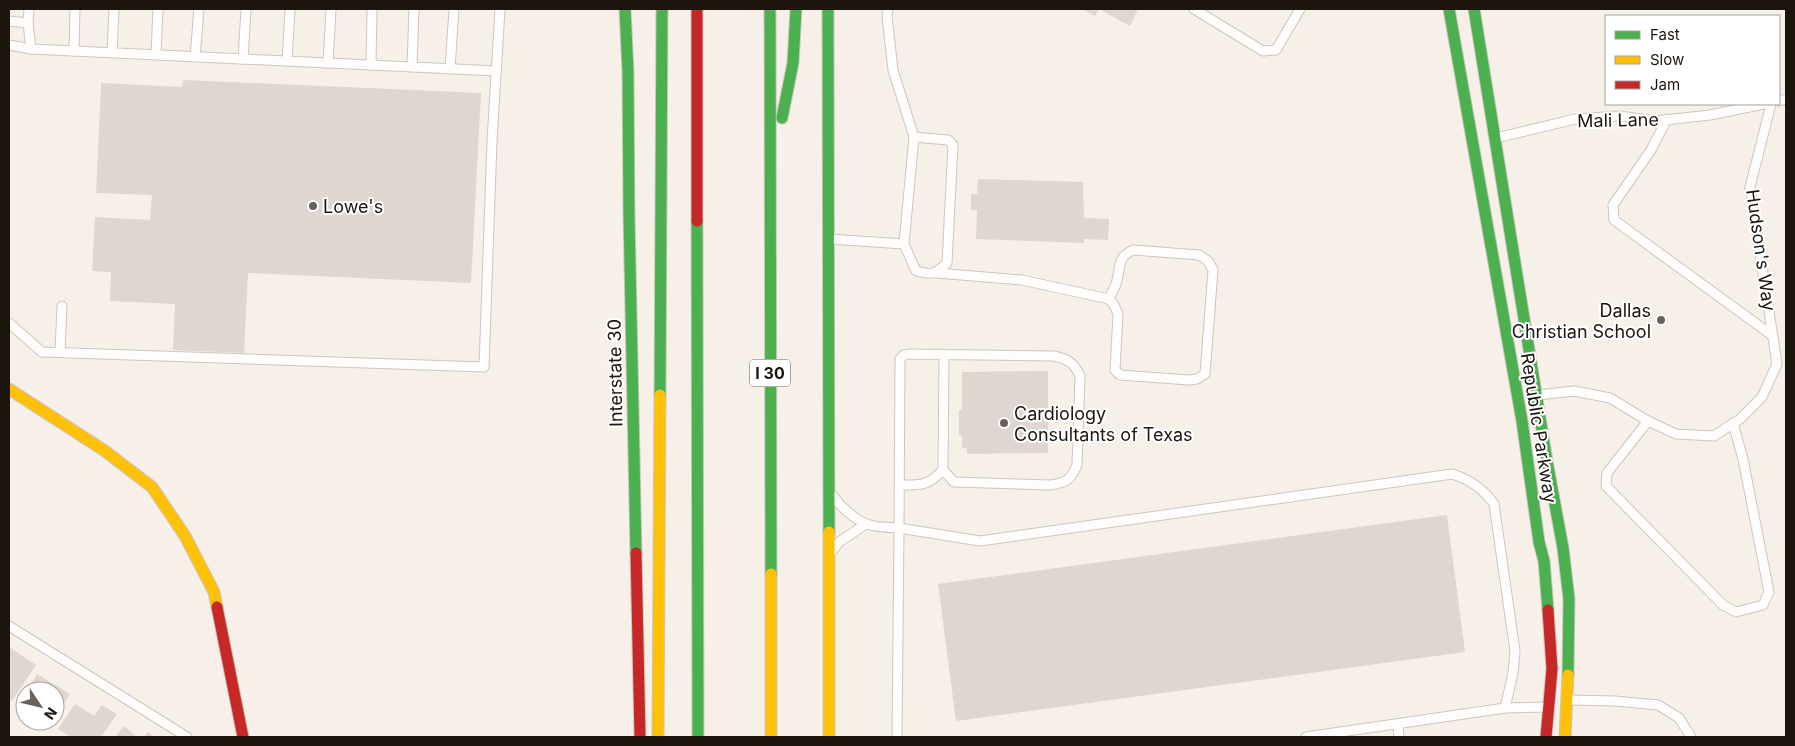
<svg xmlns="http://www.w3.org/2000/svg" width="1795" height="746" viewBox="0 0 1795 746" font-family="Inter,sans-serif">
<style>
.building{fill:#dfd6d1}
.lines{fill:none;stroke-linecap:round;stroke-linejoin:round}
.lane-casing{stroke:#cdc6bf;stroke-width:11}
.fast-casing{stroke:#cdc6bf;stroke-width:13}
.slow-casing{stroke:#cdc6bf;stroke-width:13}
.jam-casing{stroke:#cdc6bf;stroke-width:13}
.lane{stroke:#fefdfc;stroke-width:9}
.fast{stroke:#4caf50;stroke-width:11}
.slow{stroke:#ffc107;stroke-width:11}
.jam{stroke:#c62828;stroke-width:11}
.poi-dot{fill:#68625b;stroke:#fff;stroke-width:2}
.labels{text-anchor:middle;dominant-baseline:central;stroke-width:4;stroke-linejoin:round;paint-order:stroke}
.shield{fill:#fff;stroke:#605b56;stroke-width:1}
.shield-label{font-size:16px;font-weight:bold;fill:#1c150e}
.street-label{font-size:18px;fill:#1c150e;stroke:#fff}
.poi-label{font-size:18px;fill:#1c150e;stroke:#fff;text-anchor:start}
</style>
<rect width="100%" height="100%" fill="#f6f0e9"/>
<!-- building -->
<g class="building">
<polygon points="1082,9 1138,9 1130,26 1099,9 1095,16"/>
<polygon points="183,80 481,93 471,283 248,273 244,353 173,350 175,304 110,301 111,272 92,271 95,217 150,220 152,195 96,193 101,83 182,87"/>
<polygon points="978,179 1083,182 1084,218 1109,219 1108,240 1084,239 1084,243 976,239 977,210 971,210 971,194 977,194"/>
<polygon points="1048,371 1048,453 967,454 967,448 962,448 962,435 959,436 959,410 962,410 962,372"/>
<polygon points="1447,515 1465,652 956,721 938,584"/>
<polygon points="9,647 36,665 12,701 9,698"/>
<polygon points="37,674 70,694 55,718 55,691 27,691"/>
<polygon points="25,694 25,710 18,705"/>
<polygon points="75,704 94,716 102,705 117,714 101,737 71,737 58,729"/>
<polygon points="124,726 137,737 115,737"/>
<polygon points="148,732 154,737 144,737"/>
</g>
<g class="lines">
<defs>
<g id="lane">
<polyline points="1194,9 1263,51 1276,50 1300,9"/>
<polyline points="9,21 28,23 31,49"/>
<polyline points="28,23 29,9"/>
<polyline points="9,45 31,49 497,71"/>
<polyline points="74,51 75,9"/>
<polyline points="112,53 114,9"/>
<polyline points="156,55 158,9"/>
<polyline points="195,57 199,9"/>
<polyline points="243,59 246,9"/>
<polyline points="287,61 290,9"/>
<polyline points="328,63 331,9"/>
<polyline points="371,65 372,9"/>
<polyline points="412,67 414,9"/>
<polyline points="450,69 454,9"/>
<polyline points="1779,101 1786,99"/>
<polyline points="1667,119 1651,150 1613,205 1614,220 1773,336"/>
<polyline points="1496,138 1575,119 1619,116 1656,121 1710,115 1764,104"/>
<polyline points="829,239 904,244 914,137 893,70 887,16 888,9"/>
<path d="M904,244L916,271C932,275 935,275 947,263L953,145L948,140L914,137"/>
<path d="M937,273L1022,280L1109,299L1114,305L1118,314L1115,370L1120,375L1189,380L1197,379L1205,374L1213,270L1208,261L1199,255L1133,250C1117,258 1121,265 1117,280C1116,287 1111,293 1109,299"/>
<polyline points="9,323 42,352 484,367 492,141 500,9"/>
<polyline points="60,352 62,306"/>
<polyline points="1538,395 1574,391 1610,398 1648,421 1676,434 1714,436 1740,419 1762,397 1777,364 1750,187 1771,104"/>
<polyline points="1648,421 1607,473 1606,486 1723,605 1736,612 1763,605 1769,592 1743,459 1733,423"/>
<path d="M900,485C921,485 928,486 943,470"/>
<path d="M833,496C840,506 855,520 867,524C876,528 889,527 899,528L900,359L904,355L908,354L1054,356C1068,359 1074,363 1080,376L1077,465C1071,480 1066,483 1050,485L954,482L943,470L944,354"/>
<polyline points="833,550 839,542 866,524"/>
<polyline points="9,626 187,737"/>
<polyline points="1569,700 1615,701 1658,705 1679,718 1691,737"/>
<polyline points="1398,725 1399,737"/>
<path d="M897,737L899,528L980,541L1452,474C1469,479 1484,490 1494,504L1515,651L1513,673L1505,708"/>
<polyline points="1306,737 1505,708 1547,707"/>
</g>
<g id="fast">
<polyline points="625,9 628,72 629,215 636,553"/>
<polyline points="770,9 771,574"/>
<polyline points="828,9 829,532"/>
<polyline points="1449,9 1522,421 1539,542 1544,561 1548,610"/>
<polyline points="1474,9 1547,461 1563,548 1569,599 1568,675"/>
<polyline points="782,118 793,63 796,9"/>
<polyline points="697,221 698,737"/>
<polyline points="660,395 662,9"/>
</g>
<g id="slow">
<polyline points="9,389 105,451 152,487 185,536 214,592 217,607"/>
<polyline points="829,532 829,737"/>
<polyline points="771,574 771,737"/>
<polyline points="658,737 660,395"/>
<polyline points="1565,737 1568,675"/>
</g>
<g id="jam">
<polyline points="697,9 697,221"/>
<polyline points="636,553 640,737"/>
<polyline points="217,607 243,737"/>
<polyline points="1546,737 1552,669 1548,610"/>
</g>
</defs>
<!-- lane casing -->
<use href="#lane" class="lane-casing"/>
<!-- fast casing -->
<use href="#fast" class="fast-casing"/>
<!-- slow casing -->
<use href="#slow" class="slow-casing"/>
<!-- jam casing -->
<use href="#jam" class="jam-casing"/>
<!-- lane -->
<use href="#lane" class="lane"/>
<!-- fast -->
<use href="#fast" class="fast"/>
<!-- slow -->
<use href="#slow" class="slow"/>
<!-- jam -->
<use href="#jam" class="jam"/>
</g>
<!-- markers -->
<g class="poi-dot">
<circle cx="313" cy="206" r="5"/>
<circle cx="1661" cy="320" r="5"/>
<circle cx="1004" cy="423" r="5"/>
</g>
<g class="labels">
<!-- shield labels -->
<rect class="shield" x="750" y="359.5" width="40" height="27" rx="4"/>
<g class="shield-label">
<text x="770" y="373">I 30</text>
</g>
<!-- street labels -->
<g class="street-label">
<text transform="translate(1618 120) rotate(-1)">Mali Lane</text>
<text transform="translate(1761 250) rotate(82)">Hudson's Way</text>
<text transform="translate(615 373) rotate(-91)">Interstate 30</text>
<text transform="translate(1539 428) rotate(81)">Republic Parkway</text>
</g>
<!-- poi labels -->
<g class="poi-label">
<text x="323" y="206">Lowe's</text>
<text x="1651" y="310" text-anchor="end">Dallas<tspan x="1651" dy="21">Christian School</tspan></text>
<text x="1014" y="413">Cardiology<tspan x="1014" dy="21">Consultants of Texas</tspan></text>
</g>
</g>
<!-- border -->
<rect width="1795" height="746" fill="none" stroke="#1c150e" stroke-width="20"/>
<!-- legend -->
<rect x="1605" y="15" width="175" height="90" fill="#ffffff" stroke="#a4a19f"/>
<rect x="1615" y="31" width="25" height="8" fill="#4caf50" stroke="#a4a19f"/>
<text x="1650" y="40" font-size="15" fill="#1c150e">Fast</text>
<rect x="1615" y="56" width="25" height="8" fill="#ffc107" stroke="#a4a19f"/>
<text x="1650" y="65" font-size="15" fill="#1c150e">Slow</text>
<rect x="1615" y="81" width="25" height="8" fill="#c62828" stroke="#a4a19f"/>
<text x="1650" y="90" font-size="15" fill="#1c150e">Jam</text>
<!-- north arrow -->
<g transform="translate(40 706) rotate(125)"><circle r="24" fill="#ffffff" stroke="#a4a19f"/>
<path d="M0-4L9 19L0 12L-9 19Z" fill="#68625b"/>
<text y="-8" font-size="14" font-weight="bold" text-anchor="middle" fill="#1c150e">N</text>
</g>
</svg>
